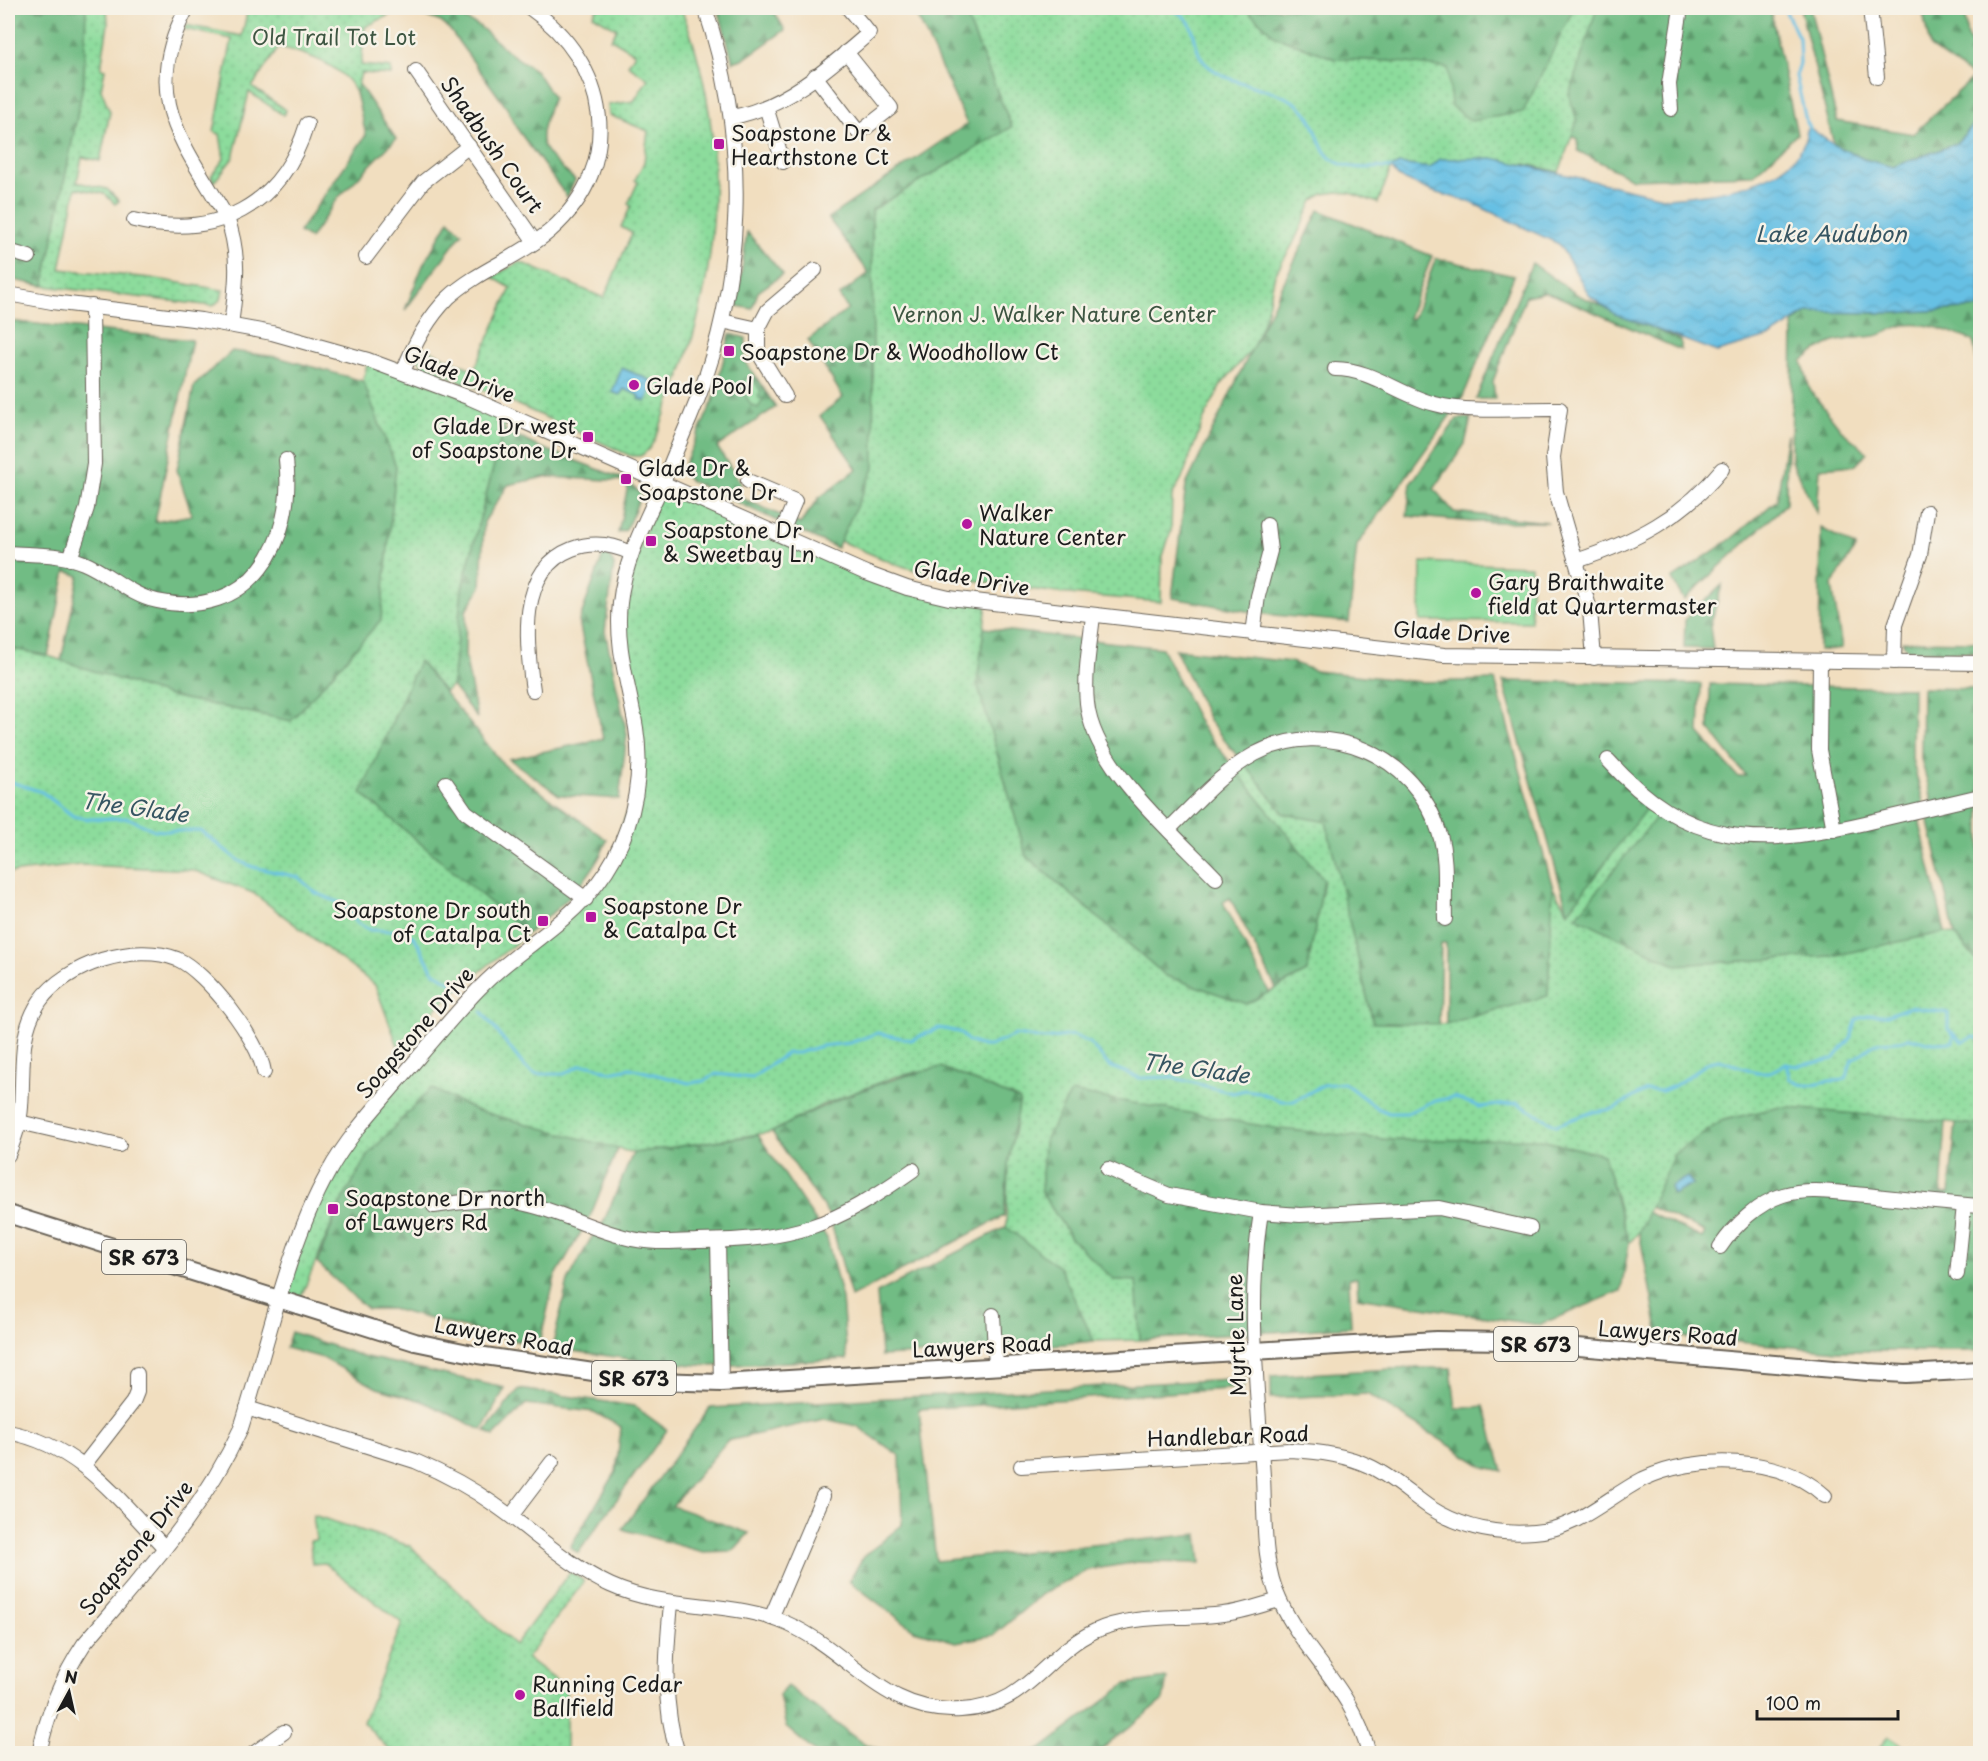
<svg xmlns="http://www.w3.org/2000/svg" width="1988" height="1761" viewBox="0 0 1988 1761" font-family="'Playpen Sans',sans-serif">
<style>
.green{fill:#8cdc9c;stroke:#547c5c;stroke-width:1.5}
.forest{fill:url(#forest-firs);stroke:#466c50;stroke-width:1.5}
.park{fill:url(#park-dots);stroke:#547c5c;stroke-width:1.5}
.water{fill:url(#water-waves);stroke:#416e80;stroke-width:1.5}
.lines{fill:none;stroke-linecap:round;stroke-linejoin:round}
.stream{stroke:#66c0e4;stroke-width:3}
.minor-casing{stroke:#676055;stroke-width:16}
.major-casing{stroke:#676055;stroke-width:20}
.minor{stroke:#fff;stroke-width:14}
.major{stroke:#fff;stroke-width:16}
.poi-dot{fill:#b5179e;stroke:#f7f3e8;stroke-width:2}
.labels{text-anchor:middle;dominant-baseline:central;stroke-width:5;stroke-linejoin:round;paint-order:stroke}
.shield{fill:#f7f3e8;stroke:#5e5c59;stroke-width:1.5}
.shield-label{font-size:20px;font-weight:bold;fill:#1c1c1c}
.park-label{font-size:21px;fill:#3e5642;stroke:#f7f3e8}
.poi-label{font-size:21px;fill:#1c1c1c;stroke:#f7f3e8;text-anchor:start}
.street-label{font-size:21px;fill:#1c1c1c;stroke:#f7f3e8}
.water-label{font-size:22px;font-style:italic;fill:#365562;stroke:#f7f3e8}
</style>
<defs>
<pattern id="forest-firs" width="22" height="20" patternUnits="userSpaceOnUse" patternTransform="scale(1.5)"><rect width="22" height="20" fill="#71bc84"/><path d="M5 1l3.5 6h-7zM16 11l3.5 6h-7z" fill="#5c986b"/></pattern>
<pattern id="park-dots" width="8" height="8" patternUnits="userSpaceOnUse" patternTransform="scale(1.5)"><rect width="8" height="8" fill="#8cdc9c"/><path d="M2 2h.1M6 6h.1" fill="none" stroke="#78bc86" stroke-width="1.8" stroke-linecap="round"/></pattern>
<pattern id="water-waves" width="16" height="10" patternUnits="userSpaceOnUse" patternTransform="scale(1.5)"><rect width="16" height="10" fill="#66c0e4"/><path d="M0 5q4-4 8 0t8 0" fill="none" stroke="#58a4c3"/></pattern>
</defs>
<rect width="100%" height="100%" fill="#f7f3e8"/>
<filter id="ink" filterUnits="userSpaceOnUse"><feTurbulence type="fractalNoise" baseFrequency=".0167" numOctaves="2"/><feDisplacementMap in="SourceGraphic" scale="12" xChannelSelector="R" yChannelSelector="G"/><feConvolveMatrix kernelMatrix="1 2 1 2 8 2 1 2 1" color-interpolation-filters="sRGB"/></filter>
<filter id="wash" filterUnits="userSpaceOnUse"><feTurbulence type="fractalNoise" baseFrequency=".008" numOctaves="4" result="noise"/><feDisplacementMap in="SourceGraphic" scale="24" xChannelSelector="R" yChannelSelector="G"/><feGaussianBlur stdDeviation="1.35" result="paint"/><feColorMatrix in="noise" values="0 0 0 0 0 0 0 0 0 0 0 0 0 0 0 0 0 1.4 0 .05"/><feComposite in="paint" operator="in"/></filter>
<g filter="url(#wash)">
<rect width="100%" height="100%" fill="#f1debf"/>
<!-- green -->
<g class="green">
<polygon points="1421,562 1531,566 1531,622 1420,621"/>
<polygon points="1888,1736 1913,1753 1875,1753"/>
</g>
<!-- forest -->
<g class="forest">
<polygon points="8,8 86,8 84,81 44,286 8,279"/>
<path d="M403,8H442L479,26L510,53L536,71L553,97C535,147 536,144 575,180L567,197L518,130L507,108L450,30L441,22Z"/>
<polygon points="718,8 772,8 785,30 745,58 733,62"/>
<polygon points="911,8 963,8 1012,127 872,210 874,469 837,548 690,481 684,474 684,465 713,401 730,334 746,338 745,361 776,407 717,447 741,483 735,495 800,524 819,498 857,469 820,416 843,397 808,340 848,309 839,296 869,273 828,218 967,124 921,24"/>
<polygon points="1245,8 1770,8 1797,134 1753,175 1633,179 1578,151 1577,139 1530,111 1471,121 1389,61 1335,59 1275,36"/>
<polygon points="1800,8 1810,8 1837,121 1913,134 1974,77 1930,47 1922,8 1964,8 1967,37 1980,55 1980,112 1971,128 1955,144 1893,167 1864,159 1834,145"/>
<polygon points="358,83 396,139 337,199 310,239 299,232 366,135 356,93"/>
<polygon points="1319,210 1432,256 1408,318 1413,319 1436,258 1514,276 1462,399 1357,545 1349,622 1263,614 1172,598 1186,485"/>
<polygon points="449,220 462,233 405,310 423,265"/>
<polygon points="747,232 783,274 758,292 752,309 737,306"/>
<polygon points="1532,263 1578,295 1681,341 1681,350 1559,297 1545,292 1526,296 1493,381 1495,399 1476,399"/>
<path d="M1980,308V380L1973,341C1951,332 1930,322 1906,325C1895,326 1886,334 1875,336C1839,340 1832,338 1802,361L1810,390L1842,431L1867,452L1856,465L1820,468L1817,514L1791,460L1793,324L1808,312L1892,313Z"/>
<polygon points="8,321 192,340 155,522 192,515 177,470 194,386 232,351 277,357 363,381 396,466 381,620 291,721 169,696 61,661 79,576 66,571 48,656 8,648 8,488 10,489 8,477"/>
<polygon points="1471,418 1465,444 1434,489 1454,512 1548,522 1473,522 1407,516 1411,483 1457,419"/>
<polygon points="503,429 534,445 629,481 641,495 626,530 618,533 629,481 545,477 508,485 484,522 481,587 466,611 465,655 477,718 452,686 462,588"/>
<polygon points="1787,434 1786,504 1684,600 1672,579 1731,539 1777,500"/>
<polygon points="1821,528 1856,547 1832,585 1842,648 1819,651"/>
<polygon points="604,553 610,557 614,565 605,631 627,734 619,799 559,795 509,759 603,739 579,621"/>
<polygon points="1722,585 1710,626 1713,649 1684,648 1685,620"/>
<polygon points="984,628 1162,648 1201,726 1324,880 1307,972 1276,988 1230,898 1223,902 1269,992 1247,1004 1166,976 1026,856 977,683"/>
<polygon points="1902,641 1980,642 1980,653 1907,650"/>
<polygon points="1175,649 1291,662 1316,671 1421,682 1495,680 1553,888 1548,996 1446,1024 1446,943 1441,943 1439,1025 1373,1023 1326,822 1284,814 1210,722"/>
<path d="M419,661L504,765L607,840C593,880 559,908 527,934L361,793Z"/>
<polygon points="1503,681 1701,684 1699,733 1738,777 1746,776 1709,729 1710,684 1913,688 1912,759 1923,801 1920,824 1945,932 1833,956 1676,965 1575,917 1645,813 1568,912"/>
<polygon points="1922,688 1980,689 1980,965 1955,935 1929,822 1932,799 1921,759"/>
<path d="M941,1067L1020,1100L1008,1165L1004,1216L851,1297L829,1215L772,1132C828,1102 879,1080 941,1067Z"/>
<polygon points="431,1088 476,1110 618,1148 590,1217 555,1277 539,1347 392,1309 367,1309 317,1263 341,1202 369,1154"/>
<polygon points="1071,1092 1280,1129 1394,1140 1537,1139 1604,1155 1629,1243 1621,1291 1539,1325 1358,1297 1357,1278 1349,1278 1351,1327 1140,1340 1136,1281 1114,1280 1071,1238 1041,1192 1044,1142"/>
<polygon points="1780,1107 1946,1122 1941,1193 1949,1194 1956,1122 1980,1125 1980,1351 1838,1351 1659,1335 1639,1232 1647,1212 1702,1238 1705,1232 1650,1207 1674,1154 1723,1120"/>
<polygon points="758,1135 827,1238 842,1299 847,1359 713,1366 652,1362 552,1348 568,1281 590,1240 603,1223 633,1153"/>
<polygon points="1006,1227 1060,1268 1094,1341 987,1351 881,1356 877,1293"/>
<polygon points="291,1332 362,1356 505,1388 482,1430 422,1401 377,1388 323,1358 286,1348"/>
<polygon points="1411,1368 1451,1368 1456,1409 1484,1406 1503,1471 1484,1467 1368,1394 1271,1398 1271,1376"/>
<polygon points="1247,1378 1243,1388 919,1409 936,1561 1198,1534 1201,1563 1138,1562 1088,1570 1042,1594 994,1635 956,1642 914,1630 849,1581 863,1557 902,1525 900,1456 857,1426 824,1419 727,1441 672,1506 749,1533 733,1551 702,1552 622,1529 710,1408"/>
<polygon points="519,1389 634,1406 667,1430 578,1553 570,1547 616,1472 621,1427 594,1412 526,1404 494,1436 485,1431"/>
<polygon points="1167,1678 1163,1700 1097,1753 1024,1753 1041,1749 1126,1684"/>
<polygon points="787,1686 861,1742 888,1753 816,1753 786,1727 779,1695"/>
</g>
<!-- park -->
<g class="park">
<polygon points="86,8 107,8 108,24 101,68 105,69 101,89 110,112 100,161 82,157 77,182 107,189 119,201 115,204 105,194 76,188 60,269 151,278 223,290 221,299 213,306 44,286 84,81"/>
<path d="M248,8H396L395,12L365,27L361,65L391,68V75L361,73L356,93C343,65 307,54 279,47L252,87L286,110L283,115L249,92L233,158L214,182L211,176L224,159L220,134L214,132L232,39L184,29L186,25L242,36Z"/>
<path d="M597,8H681C732,135 722,281 668,406C661,421 655,450 640,456H631L509,401L423,366L418,358L422,347L474,370L511,288L492,277L520,262L604,298L632,233L621,227L631,206L628,204L638,182L635,180L644,162L648,131L609,115L608,105L634,101L648,79L628,65L635,53L611,39L617,29L593,15Z"/>
<polygon points="963,8 1245,8 1275,36 1335,59 1389,61 1448,68 1451,106 1471,121 1523,112 1574,8 1597,8 1569,95 1577,121 1559,172 1526,164 1430,168 1399,164 1391,168 1378,203 1350,193 1337,192 1323,194 1313,201 1293,244 1275,274 1266,315 1252,349 1221,385 1203,421 1183,476 1172,496 1171,531 1162,559 1161,602 1057,593 926,573 895,564 840,541 874,469 872,210 1012,127"/>
<polygon points="368,360 513,416 503,429 462,588 452,686 445,692 419,661 361,793 527,934 448,997 398,1046 375,985 253,893 193,870 81,865 8,873 8,648 48,656 169,696 291,721 381,620 396,466 363,381"/>
<polygon points="752,378 761,391 758,396 763,400 758,408 751,405 741,388 745,379"/>
<polygon points="663,482 866,573 987,603 977,683 1026,856 1166,976 1247,1004 1307,972 1324,880 1234,768 1243,762 1284,814 1326,822 1373,1023 1446,1024 1548,996 1553,888 1568,912 1651,802 1663,809 1576,917 1676,965 1833,956 1945,932 1955,935 1980,965 1980,1125 1780,1107 1723,1120 1674,1154 1639,1232 1629,1243 1604,1155 1537,1139 1394,1140 1280,1129 1071,1092 1044,1142 1041,1192 1071,1238 1114,1280 1136,1281 1140,1340 1094,1341 1060,1268 1006,1227 1008,1165 1020,1100 941,1067 894,1077 822,1105 772,1132 633,1153 476,1110 431,1088 369,1154 341,1202 297,1306 280,1300 328,1172 463,1006 605,873 637,785 620,603"/>
<polygon points="313,1515 410,1546 515,1645 570,1572 584,1581 527,1658 566,1688 566,1753 392,1753 363,1722 402,1623 324,1563 312,1564 310,1541 316,1540"/>
</g>
<!-- water -->
<g class="water">
<path d="M1980,112V308L1892,313L1808,312L1771,336L1717,352L1615,314L1590,296L1559,244L1470,202L1431,191L1398,177L1391,168L1399,164L1430,168L1440,159L1493,158L1667,198C1709,195 1803,185 1807,129L1810,128L1834,145L1864,159L1893,167L1955,144L1971,128Z"/>
<polygon points="622,368 655,382 646,402 639,399 640,396 624,389 620,395 612,392"/>
<polygon points="1687,1177 1693,1184 1673,1195 1670,1187"/>
</g>
<g class="lines">
<!-- stream -->
<g class="stream">
<path d="M1167,8C1204,18 1188,47 1206,64C1231,87 1270,85 1297,104C1320,120 1315,148 1333,160C1352,172 1370,166 1391,168"/>
<polyline points="1784,8 1799,38 1800,63 1796,76 1806,121 1810,128"/>
<polyline points="8,781 42,792 73,816 87,819 128,818 154,830 166,831 201,831 239,861 253,867 298,877 316,893 345,905 357,923 370,930 404,931 415,938 433,971 460,988"/>
<polyline points="482,1012 524,1066 535,1074 564,1074 581,1065 591,1065 610,1072 630,1068 689,1083 704,1081 716,1074 752,1078 787,1053 798,1053 821,1046 850,1043 878,1033 911,1040 939,1028 959,1032 968,1041 982,1046 990,1046 1015,1035 1045,1039 1073,1035 1090,1043 1109,1066 1140,1078 1171,1077 1233,1093 1245,1090 1258,1092 1281,1101 1294,1101 1323,1085 1344,1083 1377,1108 1389,1113 1407,1113 1431,1102 1454,1097 1480,1107 1517,1103 1556,1125 1593,1112 1613,1109 1646,1090 1662,1091 1674,1086 1709,1062 1719,1060 1757,1072 1770,1072 1786,1064 1796,1066 1834,1059 1851,1038 1857,1019 1872,1015 1888,1015 1910,1007 1948,1013 1948,1029 1963,1042 1974,1037 1980,1039"/>
<path d="M1786,1064L1790,1079C1809,1091 1812,1082 1829,1081C1836,1080 1839,1082 1845,1079L1852,1060C1861,1055 1872,1044 1880,1042C1891,1040 1899,1043 1908,1038L1934,1043L1953,1042L1954,1035"/>
</g>
</g>
</g>
<g filter="url(#ink)">
<g class="lines">
<defs>
<g id="minor">
<path d="M187,8C139,97 184,143 227,218C241,256 236,287 231,325"/>
<polyline points="1870,8 1877,77"/>
<polyline points="416,71 535,242"/>
<polyline points="815,76 859,133 891,108 846,52"/>
<polyline points="766,107 783,162"/>
<polyline points="1671,109 1669,84 1681,8"/>
<path d="M732,117C784,108 830,67 869,33L848,8"/>
<path d="M134,220C216,240 282,206 307,124"/>
<polyline points="8,251 29,257"/>
<polyline points="366,257 423,182 469,146"/>
<polyline points="8,294 52,302 201,320 272,333 368,360 470,398 866,573 907,588 949,598 1444,655 1980,663"/>
<polyline points="722,321 758,329 768,310 815,270"/>
<polyline points="758,329 758,352 785,396"/>
<path d="M1335,369C1372,369 1399,395 1435,404C1471,414 1521,408 1560,409L1553,457L1556,492L1590,610L1594,658"/>
<path d="M403,372C414,344 427,319 448,298C478,270 520,257 551,230C627,163 609,63 530,8"/>
<polyline points="748,481 795,501 781,534"/>
<path d="M8,553C33,555 60,553 84,563C110,574 129,595 157,601C250,621 296,542 286,460"/>
<polyline points="70,559 87,508 94,464 92,306"/>
<path d="M1576,561C1634,542 1683,517 1722,469"/>
<path d="M1093,616C1090,644 1084,674 1087,703C1093,766 1173,833 1216,878"/>
<polyline points="1253,634 1258,596 1270,551 1267,525"/>
<polyline points="1820,661 1819,750 1834,830"/>
<polyline points="1894,662 1895,625 1920,555 1927,512"/>
<path d="M533,690C526,644 517,570 572,549C593,541 612,544 631,553"/>
<path d="M1608,760C1688,848 1756,848 1865,823C1903,814 1942,805 1980,796"/>
<polyline points="446,783 466,812 586,899"/>
<path d="M1169,829C1196,803 1222,772 1255,754C1326,716 1416,755 1439,832C1448,859 1444,891 1445,919"/>
<polyline points="19,1122 119,1145"/>
<path d="M8,1155C14,1139 20,1124 21,1107C24,1069 18,1033 40,1001C66,964 135,942 177,959C207,972 259,1040 264,1072"/>
<polyline points="1108,1169 1169,1195 1261,1212 1300,1215 1439,1208 1530,1228"/>
<path d="M434,1206C460,1202 489,1198 516,1202C553,1208 588,1228 624,1237C648,1244 673,1242 697,1241C796,1240 832,1227 913,1170"/>
<path d="M1261,1212C1247,1300 1257,1388 1263,1476C1265,1516 1262,1564 1280,1601C1307,1658 1352,1687 1369,1754"/>
<polyline points="718,1241 721,1383"/>
<path d="M1720,1247C1735,1225 1758,1203 1783,1195C1809,1187 1840,1193 1866,1195C1904,1199 1942,1203 1980,1206"/>
<polyline points="1957,1274 1964,1205"/>
<polyline points="993,1315 996,1367"/>
<path d="M247,1408L415,1461C443,1473 470,1487 495,1505C533,1531 567,1565 610,1585C669,1612 731,1599 788,1624C851,1652 883,1714 961,1710C1028,1707 1043,1655 1095,1631C1135,1613 1181,1620 1223,1614C1243,1612 1261,1605 1279,1600"/>
<path d="M8,1432C79,1445 117,1498 165,1548"/>
<polyline points="84,1465 133,1402 137,1392 137,1374"/>
<path d="M1021,1466L1289,1450C1316,1451 1344,1454 1369,1466C1391,1476 1409,1493 1429,1507C1460,1527 1497,1535 1534,1532C1578,1529 1606,1498 1643,1479C1696,1454 1780,1455 1825,1496"/>
<polyline points="511,1516 552,1462"/>
<path d="M671,1604C666,1655 662,1704 678,1754"/>
<polyline points="771,1618 823,1496"/>
<path d="M39,1754C47,1714 62,1677 84,1644C144,1573 202,1513 241,1428C267,1348 287,1246 328,1173C347,1138 374,1109 400,1079C424,1051 448,1022 473,995C520,943 578,924 614,858C635,819 643,772 636,728C629,685 615,646 620,603C624,565 640,532 656,498C668,472 678,445 690,418C746,287 750,142 705,8"/>
<polyline points="253,1754 284,1732"/>
</g>
<polyline id="major" points="8,1214 415,1342 478,1355 654,1381 721,1383 1436,1340 1508,1341 1868,1372 1906,1374 1980,1370"/>
</defs>
<!-- minor casing -->
<use href="#minor" class="minor-casing"/>
<!-- major casing -->
<use href="#major" class="major-casing"/>
<!-- minor -->
<use href="#minor" class="minor"/>
<!-- major -->
<use href="#major" class="major"/>
</g>
</g>
<!-- markers -->
<g class="poi-dot">
<rect x="713" y="138" width="12" height="12" rx="3"/>
<rect x="723" y="345" width="12" height="12" rx="3"/>
<circle cx="634" cy="385" r="6"/>
<rect x="582" y="431" width="12" height="12" rx="3"/>
<rect x="620" y="473" width="12" height="12" rx="3"/>
<circle cx="967" cy="524" r="6"/>
<rect x="645" y="535" width="12" height="12" rx="3"/>
<circle cx="1476" cy="593" r="6"/>
<rect x="585" y="911" width="12" height="12" rx="3"/>
<rect x="537" y="915" width="12" height="12" rx="3"/>
<rect x="327" y="1203" width="12" height="12" rx="3"/>
<circle cx="520" cy="1695" r="6"/>
</g>
<g class="labels">
<!-- shield labels -->
<g class="shield">
<rect x="102" y="1240" width="84" height="34" rx="4.5"/>
<rect x="1494" y="1327" width="84" height="34" rx="4.5"/>
<rect x="592" y="1361" width="84" height="34" rx="4.5"/>
</g>
<g class="shield-label">
<text x="144" y="1257">SR 673</text>
<text x="1536" y="1344">SR 673</text>
<text x="634" y="1378">SR 673</text>
</g>
<!-- park labels -->
<g class="park-label">
<text x="334" y="36">Old Trail Tot Lot</text>
<text x="1054" y="313">Vernon J. Walker Nature Center</text>
</g>
<!-- poi labels -->
<g class="poi-label">
<text x="731" y="132">Soapstone Dr &amp;<tspan x="731" dy="24">Hearthstone Ct</tspan></text>
<text x="741" y="351">Soapstone Dr &amp; Woodhollow Ct</text>
<text x="646" y="385">Glade Pool</text>
<text x="576" y="425" text-anchor="end">Glade Dr west<tspan x="576" dy="24">of Soapstone Dr</tspan></text>
<text x="638" y="467">Glade Dr &amp;<tspan x="638" dy="24">Soapstone Dr</tspan></text>
<text x="979" y="512">Walker<tspan x="979" dy="24">Nature Center</tspan></text>
<text x="663" y="529">Soapstone Dr<tspan x="663" dy="24">&amp; Sweetbay Ln</tspan></text>
<text x="1488" y="581">Gary Braithwaite<tspan x="1488" dy="24">field at Quartermaster</tspan></text>
<text x="603" y="905">Soapstone Dr<tspan x="603" dy="24">&amp; Catalpa Ct</tspan></text>
<text x="531" y="909" text-anchor="end">Soapstone Dr south<tspan x="531" dy="24">of Catalpa Ct</tspan></text>
<text x="345" y="1197">Soapstone Dr north<tspan x="345" dy="24">of Lawyers Rd</tspan></text>
<text x="532" y="1683">Running Cedar<tspan x="532" dy="24">Ballfield</tspan></text>
</g>
<!-- street labels -->
<g class="street-label">
<text transform="translate(493 144) rotate(55)">Shadbush Court</text>
<text transform="translate(460 373) rotate(22)">Glade Drive</text>
<text transform="translate(972 577) rotate(10)">Glade Drive</text>
<text transform="translate(1452 631) rotate(3)">Glade Drive</text>
<text transform="translate(414 1032) rotate(-49)">Soapstone Drive</text>
<text transform="translate(1668 1332) rotate(4)">Lawyers Road</text>
<text transform="translate(504 1335) rotate(10)">Lawyers Road</text>
<text transform="translate(1235 1335) rotate(-92)">Myrtle Lane</text>
<text transform="translate(982 1345) rotate(-3)">Lawyers Road</text>
<text transform="translate(1228 1435) rotate(-2)">Handlebar Road</text>
<text transform="translate(135 1547) rotate(-51)">Soapstone Drive</text>
</g>
<!-- water labels -->
<g class="water-label">
<text x="1831" y="232">Lake Audubon</text>
<text transform="translate(135 806) rotate(8)">The Glade</text>
<text transform="translate(1196 1067) rotate(8)">The Glade</text>
</g>
</g>
<!-- margin -->
<rect width="1988" height="1761" fill="none" stroke="#f7f3e8" stroke-width="30"/>
<!-- north arrow -->
<g transform="translate(69 1692) rotate(8)" stroke="#f7f3e8" stroke-width="4.5" paint-order="stroke">
<path d="M0-4.5L10 22L0 15L-10 22Z" fill="#1c1c1c"/>
<text y="-9" font-size="16" font-weight="bold" text-anchor="middle" fill="#1c1c1c">N</text>
</g>
<!-- scale -->
<path d="M1757 1710v9h141v-9" fill="none" stroke="#1c1c1c" stroke-width="3"/>
<text x="1766" y="1710" font-size="18" fill="#1c1c1c" stroke="#f7f3e8" stroke-width="4.5" paint-order="stroke">100 m</text>
</svg>
